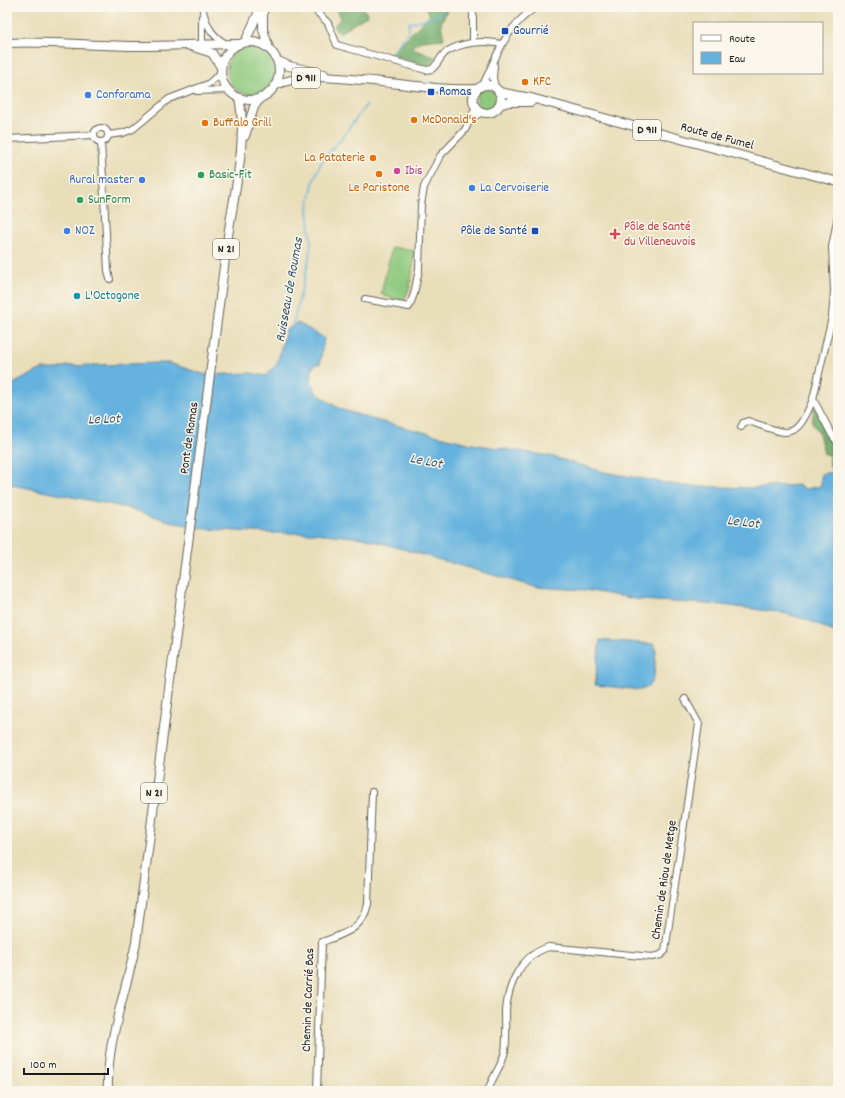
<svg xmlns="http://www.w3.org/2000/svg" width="845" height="1098" viewBox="0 0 845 1098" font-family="Dekko,sans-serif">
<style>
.green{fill:#8fc97e;stroke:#56724d}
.forest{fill:#73ad6d;stroke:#486444}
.water{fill:#65b2de;stroke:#40677d}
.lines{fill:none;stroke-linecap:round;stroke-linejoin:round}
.stream{stroke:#65b2de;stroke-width:1.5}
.minor-casing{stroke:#646053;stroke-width:8}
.major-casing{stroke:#646053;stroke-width:10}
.minor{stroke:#fff;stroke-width:6}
.major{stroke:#fff;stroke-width:8}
.transit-dot{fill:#1a4fb4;stroke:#fbf7ec;stroke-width:1.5}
.food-dot{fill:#e8710a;stroke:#fbf7ec;stroke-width:1.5}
.shop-dot{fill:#3f7fe0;stroke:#fbf7ec;stroke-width:1.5}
.hotel-dot{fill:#d1479c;stroke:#fbf7ec;stroke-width:1.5}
.leisure-dot{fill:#2e9e5b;stroke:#fbf7ec;stroke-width:1.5}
.health-dot{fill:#e0444e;stroke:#fbf7ec;stroke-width:1.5}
.culture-dot{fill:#0f9aa8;stroke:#fbf7ec;stroke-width:1.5}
.labels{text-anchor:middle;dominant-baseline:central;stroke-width:3;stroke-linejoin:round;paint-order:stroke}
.shield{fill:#fbf7ec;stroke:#5f5e5a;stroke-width:1}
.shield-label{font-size:12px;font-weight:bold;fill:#1c1c1c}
.transit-label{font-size:13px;fill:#164399;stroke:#fbf7ec;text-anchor:start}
.food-label{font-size:13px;fill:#c56008;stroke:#fbf7ec;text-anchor:start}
.shop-label{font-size:13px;fill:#366cbe;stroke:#fbf7ec;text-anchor:start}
.street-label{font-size:13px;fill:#1c1c1c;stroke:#fbf7ec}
.hotel-label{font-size:13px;fill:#b23c85;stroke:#fbf7ec;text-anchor:start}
.leisure-label{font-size:13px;fill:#27864d;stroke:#fbf7ec;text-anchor:start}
.health-label{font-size:13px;fill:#be3a42;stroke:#fbf7ec;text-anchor:start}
.culture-label{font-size:13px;fill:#0d838f;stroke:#fbf7ec;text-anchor:start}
.water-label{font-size:14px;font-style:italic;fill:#39586a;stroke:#fbf7ec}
</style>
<rect width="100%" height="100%" fill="#fbf7ec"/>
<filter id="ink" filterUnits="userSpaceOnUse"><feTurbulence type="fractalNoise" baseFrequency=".025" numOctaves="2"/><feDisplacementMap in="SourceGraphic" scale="8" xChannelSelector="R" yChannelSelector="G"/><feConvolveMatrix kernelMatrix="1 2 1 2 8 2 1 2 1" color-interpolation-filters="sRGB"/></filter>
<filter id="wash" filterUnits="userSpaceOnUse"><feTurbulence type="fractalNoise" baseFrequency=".012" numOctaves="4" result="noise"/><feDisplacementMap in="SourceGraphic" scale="16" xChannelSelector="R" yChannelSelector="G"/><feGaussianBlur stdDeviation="0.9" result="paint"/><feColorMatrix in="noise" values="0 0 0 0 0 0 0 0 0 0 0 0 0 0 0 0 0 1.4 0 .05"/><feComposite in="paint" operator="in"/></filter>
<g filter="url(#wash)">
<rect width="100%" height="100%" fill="#e9deba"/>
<!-- green -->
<g class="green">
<circle cx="251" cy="70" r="24"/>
<circle cx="487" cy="99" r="10"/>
<polygon points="392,247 415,251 410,287 404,301 388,297 381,294"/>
</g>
<!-- forest -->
<g class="forest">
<polygon points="336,7 362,7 368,15 339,33 333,27 341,18"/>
<path d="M425,7H448L441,24L444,39L421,41L411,47C420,54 428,52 436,58L427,66L389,55L430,15Z"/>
<polygon points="814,406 835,447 838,477 830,467 829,455 824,454 819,433 812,423"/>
</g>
<!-- water -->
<g class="water">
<polygon points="298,323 324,338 320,364 314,365 311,374 311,381 316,393 340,409 375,420 472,444 550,456 604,472 683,486 756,488 799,485 805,489 821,486 821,474 833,472 838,479 838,634 808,620 783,613 723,605 641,600 585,590 535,587 364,538 315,533 269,533 206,529 176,523 128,508 7,484 7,387 42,369 58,369 67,366 156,363 169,363 206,375 250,373 266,376 277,364 286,330"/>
<polygon points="600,640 654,644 656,651 654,677 648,687 641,690 595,685"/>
</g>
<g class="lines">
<!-- stream -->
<g class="stream">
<polyline points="394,51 409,30 409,23 440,15 442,7"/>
<polyline points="292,328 308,264 311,242 308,208 314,179 322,161 341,139 367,104"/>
</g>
</g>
</g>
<g filter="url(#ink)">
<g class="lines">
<defs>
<g id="minor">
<path d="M312,7L328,23L337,45L426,70L432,69C438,64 440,57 446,52C462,42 483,40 501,44"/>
<path d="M203,11C207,26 211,35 226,44"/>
<polyline points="473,42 473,7"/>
<polyline points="202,48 202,17"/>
<polyline points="494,66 493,78 495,87"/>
<path d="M483,85C498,53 505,28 536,7"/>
<polyline points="197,91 228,90"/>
<polyline points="471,118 483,112"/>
<circle cx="101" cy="135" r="7"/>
<polyline points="108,135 123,133 133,129 169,99 208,84 221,73"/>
<polyline points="7,139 94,135"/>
<polyline points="101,142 108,271 110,279"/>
<polyline points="838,215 832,247 834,291 832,317 813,399 832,435 838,443"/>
<polyline points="365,299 409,307 414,294 419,269 421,205 424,187 440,156 465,130 476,107"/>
<path d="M741,427L743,423L748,421C786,433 795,445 813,399"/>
<path d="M317,1091L322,942C344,934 363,929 368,904L372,792"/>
<path d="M488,1091C492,1077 502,1066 505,1051C507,1039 506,1025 506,1011C508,984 521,955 549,947L652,957L661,955L665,951L699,724L685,699"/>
</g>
<g id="major">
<polyline points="263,7 263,29 269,48"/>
<circle cx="250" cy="71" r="29"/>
<polyline points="245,42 261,7"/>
<path d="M7,43C51,41 95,46 139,46C172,46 205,44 238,44"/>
<polyline points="190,46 212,53 221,67"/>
<polyline points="278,61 289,66 324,74"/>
<path d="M276,85C302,73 332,77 361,80C399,83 439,91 477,89"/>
<circle cx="487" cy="99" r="14"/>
<polyline points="499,92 531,98 838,182"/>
<polyline points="499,105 509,102 531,102"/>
<polyline points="245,136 254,107 260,98"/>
<path d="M108,1091C106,1040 127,991 136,942L228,236C234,193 248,140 239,98"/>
</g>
</defs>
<!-- minor casing -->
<use href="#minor" class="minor-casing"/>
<!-- major casing -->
<use href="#major" class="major-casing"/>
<!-- minor -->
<use href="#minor" class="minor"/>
<!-- major -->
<use href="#major" class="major"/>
</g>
</g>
<!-- markers -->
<g class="transit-dot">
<rect x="501" y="27" width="8" height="8" rx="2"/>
<rect x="427" y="88" width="8" height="8" rx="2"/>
<rect x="531" y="227" width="8" height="8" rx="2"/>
</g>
<g class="food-dot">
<circle cx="525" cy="82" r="4"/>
<circle cx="414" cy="120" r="4"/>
<circle cx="205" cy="123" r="4"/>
<circle cx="373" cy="158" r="4"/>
<circle cx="379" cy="174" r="4"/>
</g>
<g class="shop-dot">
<circle cx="88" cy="95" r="4"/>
<circle cx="142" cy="180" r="4"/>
<circle cx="472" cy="188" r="4"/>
<circle cx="67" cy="231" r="4"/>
</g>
<circle class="hotel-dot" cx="397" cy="171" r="4"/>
<g class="leisure-dot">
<circle cx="201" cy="175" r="4"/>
<circle cx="80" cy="200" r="4"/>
</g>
<path class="health-dot" d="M613 228h4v4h4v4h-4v4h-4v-4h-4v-4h4z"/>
<circle class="culture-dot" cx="77" cy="296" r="4"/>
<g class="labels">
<!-- shield labels -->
<g class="shield">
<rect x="292" y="68" width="28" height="20" rx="3"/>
<rect x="633" y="120" width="28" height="20" rx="3"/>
<rect x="213" y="239" width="26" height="20" rx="3"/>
<rect x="141" y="783" width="26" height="20" rx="3"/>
</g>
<g class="shield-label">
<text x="306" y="78">D 911</text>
<text x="647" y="130">D 911</text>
<text x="226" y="249">N 21</text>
<text x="154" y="793">N 21</text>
</g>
<!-- transit labels -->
<g class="transit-label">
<text x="513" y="31">Gourrié</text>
<text x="439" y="92">Romas</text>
<text x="527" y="231" text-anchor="end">Pôle de Santé</text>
</g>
<!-- food labels -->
<g class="food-label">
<text x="533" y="82">KFC</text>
<text x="422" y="120">McDonald's</text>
<text x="213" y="123">Buffalo Grill</text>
<text x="365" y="158" text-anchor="end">La Pataterie</text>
<text x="379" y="188" text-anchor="middle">Le Paristone</text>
</g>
<!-- shop labels -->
<g class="shop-label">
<text x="96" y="95">Conforama</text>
<text x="134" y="180" text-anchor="end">Rural master</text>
<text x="480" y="188">La Cervoiserie</text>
<text x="75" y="231">NOZ</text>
</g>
<!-- street labels -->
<g class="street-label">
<text transform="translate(717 137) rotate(15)">Route de Fumel</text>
<text transform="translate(190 438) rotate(-82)">Pont de Romas</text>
<text transform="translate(665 880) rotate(-82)">Chemin de Riou de Metge</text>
<text transform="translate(309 1000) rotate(-88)">Chemin de Carrié Bas</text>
</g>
<!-- hotel labels -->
<g class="hotel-label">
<text x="405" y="171">Ibis</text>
</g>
<!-- leisure labels -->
<g class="leisure-label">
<text x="209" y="175">Basic-Fit</text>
<text x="88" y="200">SunForm</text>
</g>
<!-- health labels -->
<g class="health-label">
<text x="624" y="227">Pôle de Santé<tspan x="624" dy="15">du Villeneuvois</tspan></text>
</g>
<!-- culture labels -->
<g class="culture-label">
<text x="85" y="296">L'Octogone</text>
</g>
<!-- water labels -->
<g class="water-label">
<text transform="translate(290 290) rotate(-80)">Ruisseau de Roumas</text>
<text transform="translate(104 420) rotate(-2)">Le Lot</text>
<text transform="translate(426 462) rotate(11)">Le Lot</text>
<text transform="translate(743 523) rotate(7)">Le Lot</text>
</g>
</g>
<!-- margin -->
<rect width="845" height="1098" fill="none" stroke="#fbf7ec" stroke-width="24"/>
<!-- legend -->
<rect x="693" y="22" width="130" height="52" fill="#fbf7ec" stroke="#a29f99"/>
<rect x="701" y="35" width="20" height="6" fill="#ffffff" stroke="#a29f99"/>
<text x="729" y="42" font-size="12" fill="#1c1c1c">Route</text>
<rect x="701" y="52" width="20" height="12" fill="#65b2de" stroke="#a29f99"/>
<text x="729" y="62" font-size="12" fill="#1c1c1c">Eau</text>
<!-- scale -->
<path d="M24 1068v6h84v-6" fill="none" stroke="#1c1c1c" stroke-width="2"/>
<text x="30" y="1068" font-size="12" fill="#1c1c1c" stroke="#fbf7ec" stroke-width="3" paint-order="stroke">100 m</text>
</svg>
